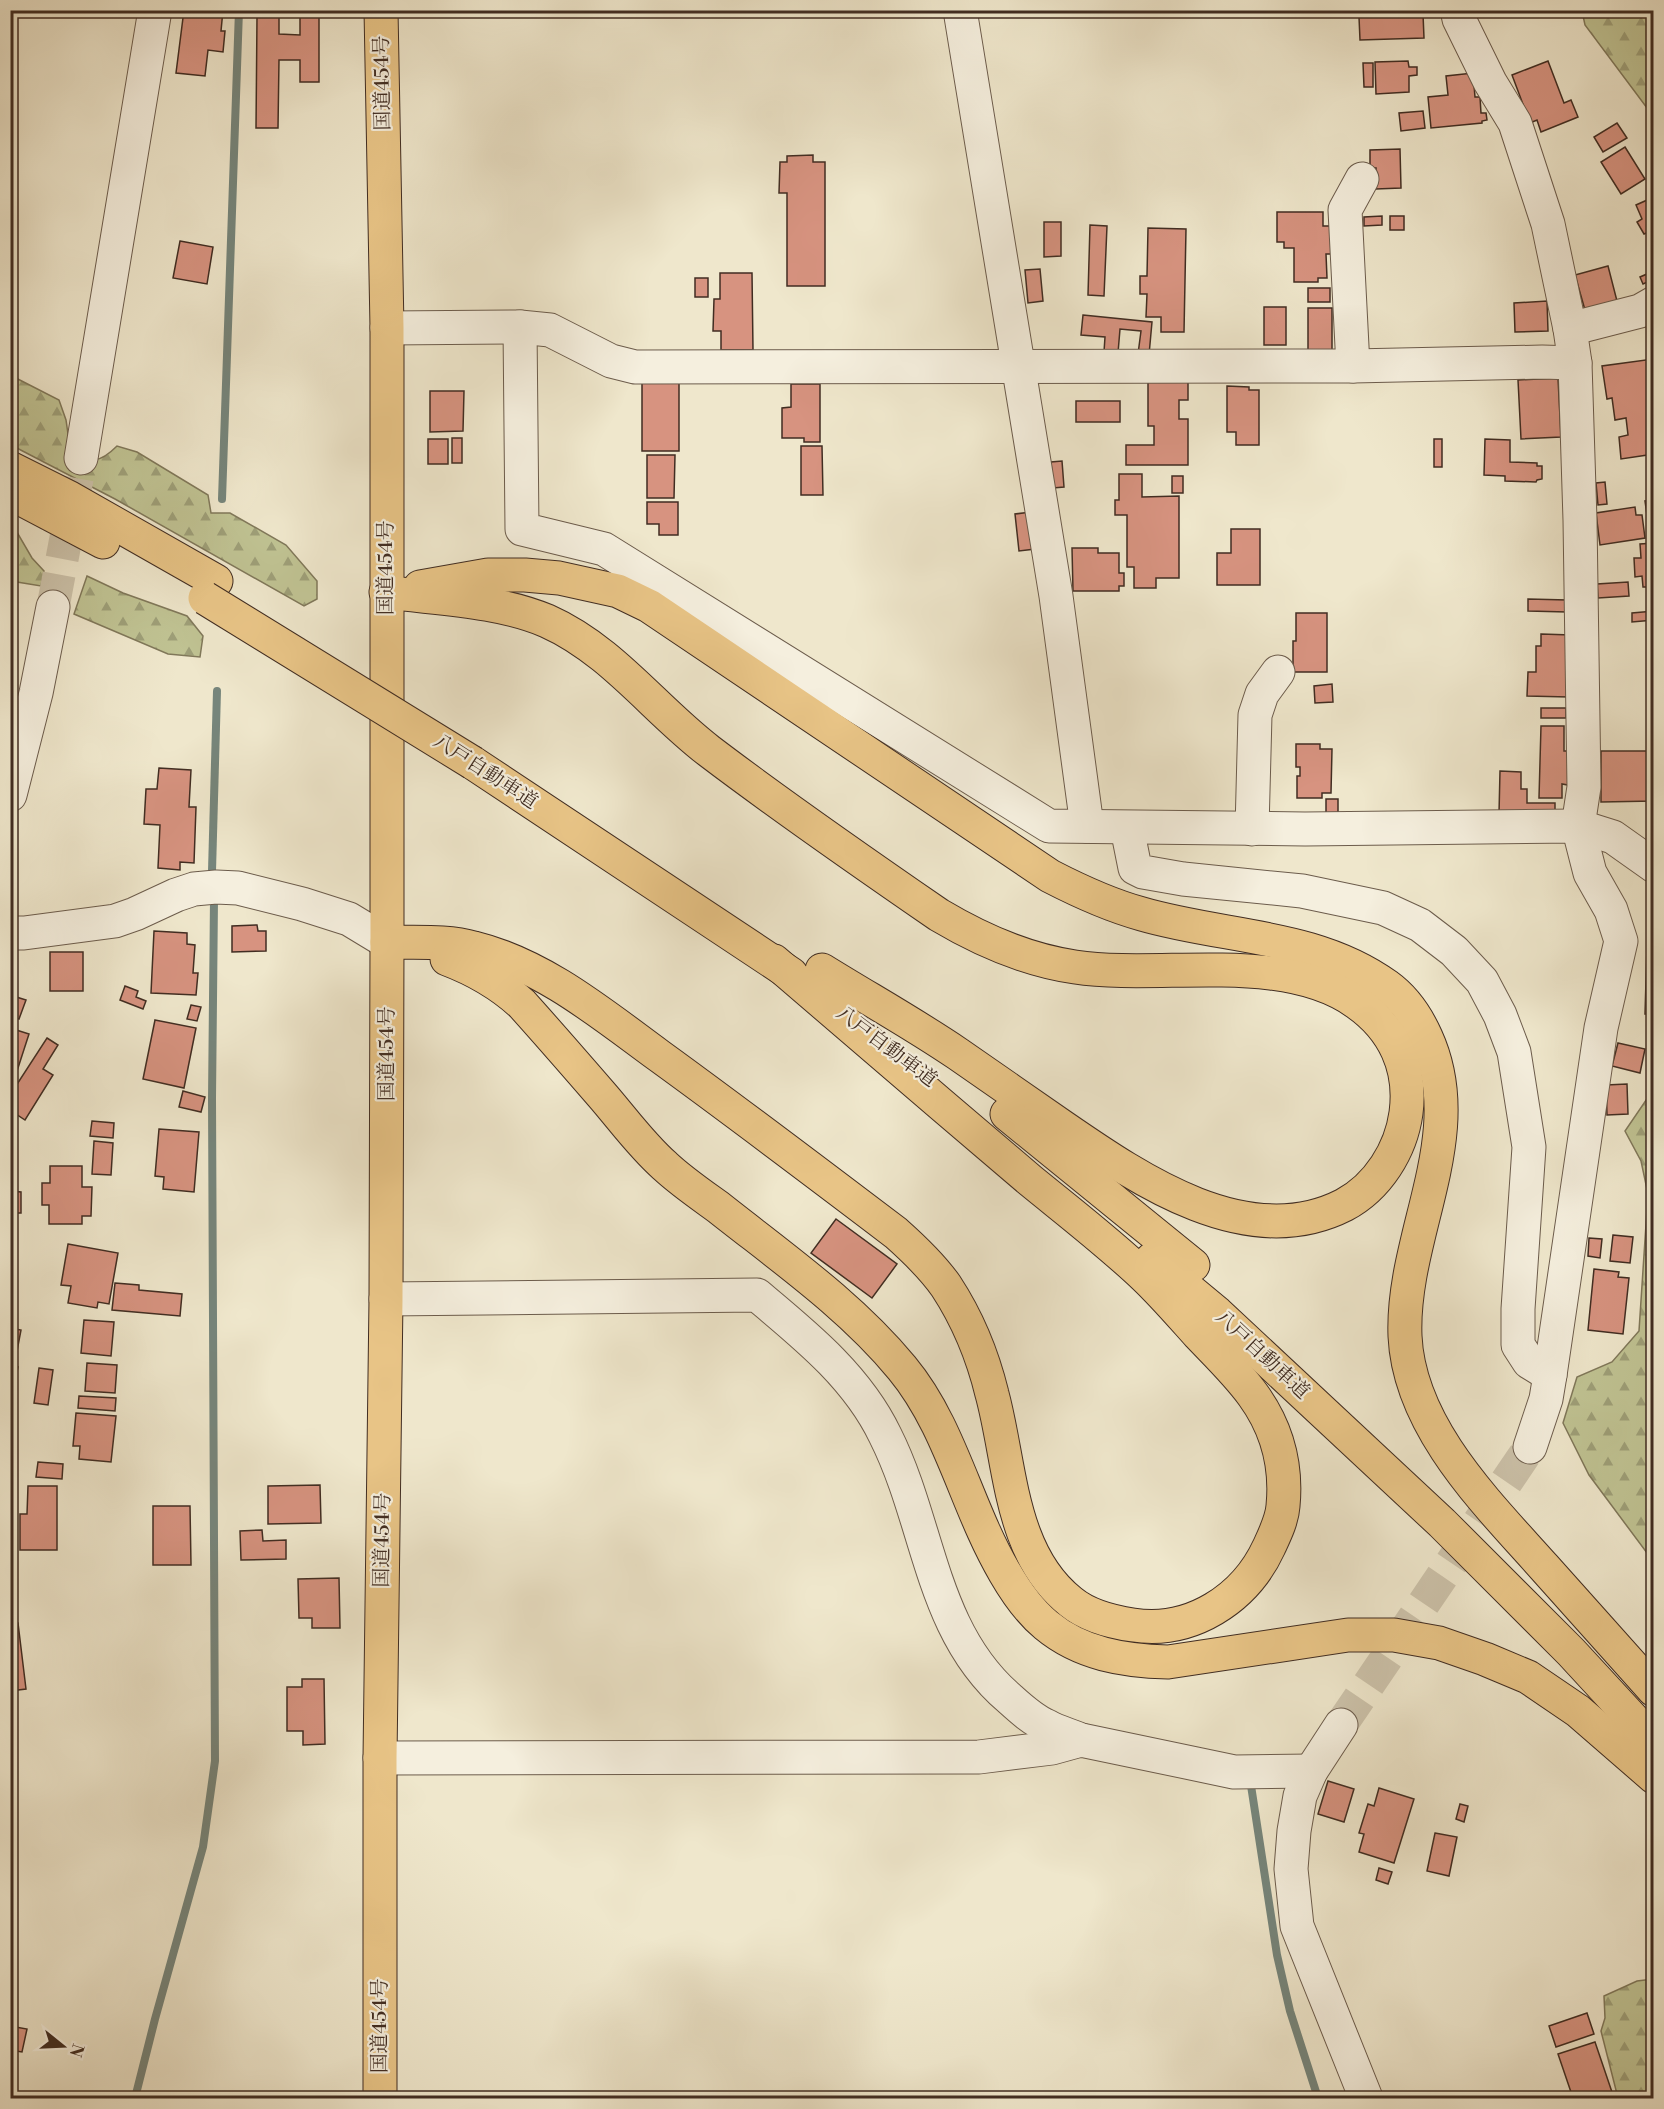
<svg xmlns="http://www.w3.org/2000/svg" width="1664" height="2109" viewBox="0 0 1664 2109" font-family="'Libre Bodoni','Noto Serif JP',serif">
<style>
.forest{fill:url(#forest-firs);stroke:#80785a;stroke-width:1.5}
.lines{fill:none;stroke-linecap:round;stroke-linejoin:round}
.stream{stroke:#76857b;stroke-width:8}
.building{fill:#d79380;stroke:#412d22;stroke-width:1.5}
.minor-tunnel{stroke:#ccc2aa;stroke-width:33;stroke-dasharray:33 16;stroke-linecap:butt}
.minor-casing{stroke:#6c5c4c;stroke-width:35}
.highway-casing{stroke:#412d22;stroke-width:35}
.minor{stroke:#f5efde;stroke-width:33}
.highway{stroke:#e8c486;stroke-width:33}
.highway-bridge-casing{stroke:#412d22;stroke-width:35;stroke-linecap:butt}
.highway-bridge{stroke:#e8c486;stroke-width:33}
.labels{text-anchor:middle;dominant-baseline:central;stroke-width:4.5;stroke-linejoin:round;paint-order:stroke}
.street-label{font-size:20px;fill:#412d22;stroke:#f5efde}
</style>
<defs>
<pattern id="forest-firs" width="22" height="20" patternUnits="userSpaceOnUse" patternTransform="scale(1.5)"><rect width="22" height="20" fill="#c0c393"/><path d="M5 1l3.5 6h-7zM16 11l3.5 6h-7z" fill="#9e9f78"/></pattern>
</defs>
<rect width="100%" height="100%" fill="#efe7cc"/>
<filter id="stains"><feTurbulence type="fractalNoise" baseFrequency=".00333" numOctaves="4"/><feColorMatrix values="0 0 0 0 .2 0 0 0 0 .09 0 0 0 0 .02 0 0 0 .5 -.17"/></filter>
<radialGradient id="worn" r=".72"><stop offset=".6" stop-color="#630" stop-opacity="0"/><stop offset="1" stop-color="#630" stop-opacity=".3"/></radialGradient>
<!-- forest -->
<g class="forest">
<polygon points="1582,11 1653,11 1653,116 1585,25"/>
<path d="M10,375L59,400L66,420L70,448C92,461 97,466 117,446L137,452L208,495L211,513H230L286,545L317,581V599L304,606L115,499L11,445Z"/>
<polygon points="11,525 14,527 32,558 44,571 41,586 11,581"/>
<polygon points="87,576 123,593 187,616 203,636 200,657 168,654 74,614"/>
<polygon points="1653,1090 1653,1556 1647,1553 1589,1475 1563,1423 1577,1377 1612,1362 1639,1331 1648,1194 1641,1161 1625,1131"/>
<polygon points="1653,1979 1653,2098 1618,2098 1601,2031 1605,2018 1604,1996 1637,1981"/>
</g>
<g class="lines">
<!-- stream -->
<g class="stream">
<polyline points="222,499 239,10"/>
<polyline points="212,871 217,691"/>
<polyline points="1250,1779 1277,1955 1290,2011 1318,2098"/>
<polyline points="135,2098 155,2019 203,1847 215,1761 212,1099 214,899"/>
</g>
</g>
<!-- building -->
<g class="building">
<polygon points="184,10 223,10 221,31 225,31 223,52 208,50 205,76 176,73"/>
<polygon points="300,10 319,10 319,82 300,82 300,60 279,60 278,128 256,128 257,17 279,17 279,34 300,35"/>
<polygon points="1423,14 1424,38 1360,40 1359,17"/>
<polygon points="1408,61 1409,67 1417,67 1417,75 1409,76 1409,92 1376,94 1375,62"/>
<polygon points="1548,61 1564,103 1571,100 1578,117 1541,132 1537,120 1530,123 1512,75"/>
<polygon points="1363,63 1373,63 1373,87 1364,87"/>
<polygon points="1473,73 1475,97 1480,97 1481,113 1486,113 1487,120 1482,121 1482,123 1431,128 1428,97 1448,95 1446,76"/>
<polygon points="1423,111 1425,128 1401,131 1399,113"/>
<polygon points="1617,123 1627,138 1603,152 1594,137"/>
<polygon points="1625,147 1645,179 1621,194 1601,162"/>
<polygon points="1400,149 1401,188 1376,189 1376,168 1370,168 1370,150"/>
<polygon points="813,155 813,162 825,162 825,286 787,286 787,193 779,193 780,162 787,162 787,156"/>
<polygon points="1654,197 1654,242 1649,232 1644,234 1637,222 1642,219 1636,205"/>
<polygon points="1277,212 1323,212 1323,226 1332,226 1332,254 1326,254 1327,278 1318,278 1318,282 1294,282 1294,248 1284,248 1284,242 1277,242"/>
<polygon points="1382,216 1382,225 1364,226 1364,217"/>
<rect x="1390" y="216" width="14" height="14"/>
<polygon points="1044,222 1061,222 1061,256 1044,257"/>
<polygon points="1090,225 1107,226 1104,296 1088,295"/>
<polygon points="1148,228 1186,229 1184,332 1161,332 1161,317 1146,317 1147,294 1140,294 1140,276 1147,276"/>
<polygon points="180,241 213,247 207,284 173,278"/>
<polygon points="1608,266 1617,301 1585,310 1575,275"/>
<polygon points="1040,269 1043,301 1028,303 1025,270"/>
<polygon points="1654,271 1654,279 1643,284 1640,277"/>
<polygon points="720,273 752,273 753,350 721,350 721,331 713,331 714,299 720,299"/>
<rect x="695" y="278" width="13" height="19"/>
<rect x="1308" y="288" width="22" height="14"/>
<polygon points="1547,301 1548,331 1515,332 1514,303"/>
<rect x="1264" y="307" width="22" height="38"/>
<rect x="1308" y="308" width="24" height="42"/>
<polygon points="1083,315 1152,322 1149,355 1138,354 1141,331 1120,329 1118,353 1104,352 1105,337 1081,335"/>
<polygon points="1653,359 1654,454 1621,459 1619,437 1628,435 1626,418 1615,420 1612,398 1607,399 1602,366"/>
<polygon points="1148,374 1188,374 1188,400 1179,400 1179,419 1188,419 1188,465 1126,465 1126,445 1154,445 1154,426 1148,426"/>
<polygon points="1558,378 1561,437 1521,439 1518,380"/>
<rect x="642" y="382" width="37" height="69"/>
<polygon points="791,384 820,384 820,442 804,442 804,438 782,438 782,408 791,407"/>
<polygon points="1227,386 1249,387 1249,390 1259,390 1259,445 1236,445 1236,432 1227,432"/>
<polygon points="430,391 464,391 463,431 430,432"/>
<rect x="1076" y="401" width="44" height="21"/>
<rect x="452" y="438" width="10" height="25"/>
<rect x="428" y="439" width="20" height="25"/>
<rect x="1434" y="439" width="8" height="28"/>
<polygon points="1485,439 1510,440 1510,462 1537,463 1537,466 1542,466 1542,479 1537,480 1536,482 1505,481 1505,476 1484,475"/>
<polygon points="801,446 822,446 823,495 801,495"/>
<polygon points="647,455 675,455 674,498 647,498"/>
<polygon points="1062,461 1064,487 1053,488 1051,462"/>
<polygon points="1119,474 1142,474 1142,497 1179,496 1179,578 1156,578 1156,588 1134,588 1134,567 1127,567 1127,515 1115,515 1115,500 1119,500"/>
<rect x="1172" y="476" width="11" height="17"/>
<polygon points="1605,482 1607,504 1598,505 1596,483"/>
<polygon points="1654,500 1654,535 1650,536 1645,501"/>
<polygon points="647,502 678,502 678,535 659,535 659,524 647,524"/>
<polygon points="1635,507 1636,515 1642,515 1645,538 1600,545 1596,513"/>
<polygon points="1031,512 1035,549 1019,551 1015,514"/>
<polygon points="1231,529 1260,529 1260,585 1217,585 1217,553 1231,553"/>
<polygon points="1654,543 1654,587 1643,587 1642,576 1635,577 1634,558 1641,558 1640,544"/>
<polygon points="1072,548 1098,548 1098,553 1119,553 1119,573 1124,573 1124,586 1119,586 1119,591 1073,591"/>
<polygon points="1628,582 1629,596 1598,598 1597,584"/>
<polygon points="1528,599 1567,600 1567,612 1528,611"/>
<polygon points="1654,611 1654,620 1632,622 1632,613"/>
<polygon points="1296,613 1327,613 1327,672 1293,672 1293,641 1296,641"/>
<polygon points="1541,634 1571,635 1569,697 1527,696 1528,672 1536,672 1536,646 1541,646"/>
<polygon points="1332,684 1333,702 1315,703 1314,686"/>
<rect x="1541" y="708" width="25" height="10"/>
<polygon points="1541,726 1564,726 1564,751 1569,751 1568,785 1562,784 1562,798 1539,798"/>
<polygon points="1296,744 1320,744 1320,749 1332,749 1331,793 1322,793 1322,798 1297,798 1297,776 1300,776 1300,767 1296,767"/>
<polygon points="1601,751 1654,751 1654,801 1601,802"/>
<polygon points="159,768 191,770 189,807 196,807 194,863 180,862 180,870 158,868 160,825 144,824 146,789 157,789"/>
<polygon points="1500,771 1521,772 1521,789 1527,789 1527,803 1555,803 1555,816 1499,814"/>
<rect x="1326" y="799" width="12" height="14"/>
<polygon points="257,925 258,931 266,931 266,951 232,952 232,926"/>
<polygon points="154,931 187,933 187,944 195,945 193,973 198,973 196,995 151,993"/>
<polygon points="1647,947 1654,947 1654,1014 1645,1014"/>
<rect x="50" y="952" width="33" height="39"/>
<polygon points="125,986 138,991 136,997 146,1001 143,1009 120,1000"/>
<polygon points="10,995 26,1000 19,1019 10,1016"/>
<polygon points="191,1005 201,1007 197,1021 187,1019"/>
<polygon points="155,1020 196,1028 184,1088 143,1079"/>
<polygon points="10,1028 29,1034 17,1071 10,1069"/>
<polygon points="47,1038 58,1045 43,1069 53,1075 25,1120 10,1110 10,1095"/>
<polygon points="1618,1043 1645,1049 1640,1073 1612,1066"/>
<polygon points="1627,1084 1628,1114 1607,1115 1606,1085"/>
<polygon points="183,1091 205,1097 201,1112 179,1107"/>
<polygon points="92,1121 114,1123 113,1138 90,1136"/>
<polygon points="159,1129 199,1132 194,1192 163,1189 164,1177 155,1176"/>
<polygon points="94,1141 113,1143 111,1175 92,1174"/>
<polygon points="50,1166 82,1166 82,1187 92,1187 91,1216 82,1216 82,1224 49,1224 49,1205 42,1205 42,1183 50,1183"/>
<polygon points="10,1191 21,1192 21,1213 10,1213"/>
<polygon points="836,1219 897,1264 872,1298 811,1253"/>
<polygon points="1613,1235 1633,1237 1630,1263 1610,1261"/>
<polygon points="1589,1238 1602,1239 1600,1258 1588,1256"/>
<polygon points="68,1244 118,1253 109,1304 98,1302 97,1308 68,1303 71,1286 61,1285"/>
<polygon points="1594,1269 1619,1272 1618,1277 1629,1278 1623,1334 1588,1330"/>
<polygon points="115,1283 139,1285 139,1290 182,1294 180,1316 112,1310"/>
<polygon points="84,1320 114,1322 111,1356 81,1353"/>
<polygon points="10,1328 21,1330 17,1351 10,1350"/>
<polygon points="87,1363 117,1365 115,1393 85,1391"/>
<polygon points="10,1366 18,1367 10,1408"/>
<polygon points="39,1368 53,1370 48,1405 34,1403"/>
<polygon points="79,1396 116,1398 115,1411 78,1408"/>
<polygon points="76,1413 116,1416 111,1462 79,1459 80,1446 73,1446"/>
<polygon points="38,1462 63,1464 62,1479 36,1477"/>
<polygon points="320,1485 321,1523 268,1524 268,1486"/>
<polygon points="28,1486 57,1486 57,1550 20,1550 20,1514 27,1514"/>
<polygon points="153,1506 190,1506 191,1565 153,1565"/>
<polygon points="262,1530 263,1541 286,1540 286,1559 241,1560 240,1531"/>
<polygon points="339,1578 340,1628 312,1628 312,1618 299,1618 298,1579"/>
<polygon points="18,1623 26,1689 10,1691 10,1624"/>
<polygon points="302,1679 324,1679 325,1744 303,1745 303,1731 287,1731 287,1687 302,1687"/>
<polygon points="1328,1781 1354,1789 1344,1822 1318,1814"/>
<polygon points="1379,1788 1414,1799 1394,1863 1359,1852 1364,1834 1359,1833 1368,1804 1374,1806"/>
<polygon points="1460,1804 1468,1806 1464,1822 1456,1819"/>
<polygon points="1435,1833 1457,1837 1449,1876 1427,1871"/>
<polygon points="1379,1868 1392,1872 1388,1884 1376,1880"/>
<polygon points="1587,2013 1594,2034 1556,2047 1549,2026"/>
<polygon points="10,2026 27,2029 22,2052 10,2050"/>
<polygon points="1595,2042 1614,2098 1573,2098 1558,2054"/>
<polygon points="53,2093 81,2098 52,2098"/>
<rect x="253" y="2094" width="38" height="4"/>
</g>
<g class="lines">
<!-- minor-tunnel -->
<g class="minor-tunnel">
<polyline points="53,607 81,458"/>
<polyline points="1341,1725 1530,1447"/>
</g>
<defs>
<g id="minor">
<polyline points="960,10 1056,596 1087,826"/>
<polyline points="1457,10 1459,19 1490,82 1515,123 1548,224 1570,329 1575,363 1580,520 1584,787 1578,826 1590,873 1611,910 1621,941 1601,1028 1550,1375 1546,1399 1530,1447"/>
<polyline points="520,327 522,529 604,549 1049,826 1305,829 1578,826 1613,837 1654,866"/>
<polyline points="387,328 520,327 550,330 611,361 635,367 1353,366 1542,362 1575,363"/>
<polyline points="1570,329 1640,311 1654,303"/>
<polyline points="1353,366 1345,210 1362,179"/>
<polyline points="81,458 155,10"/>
<polyline points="10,795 36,693 53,607"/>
<polyline points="1127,828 1135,868 1143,872 1183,879 1302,891 1383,908 1420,925 1454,951 1482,981 1500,1015 1514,1052 1529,1147 1518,1309 1518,1345 1529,1362 1550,1375"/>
<polyline points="1252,829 1255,715 1262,694 1278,672"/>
<polyline points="10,933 24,933 115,921 135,914 176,895 194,889 216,887 238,888 302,904 349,919 387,942"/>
<path d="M386,1299L757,1295C806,1336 857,1377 885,1435C930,1524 930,1631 1010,1699C1021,1709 1033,1720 1047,1726C1057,1732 1070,1735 1081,1740"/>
<polyline points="1341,1725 1311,1771 1300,1796 1294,1831 1291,1869 1297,1926 1366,2098"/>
<polyline points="380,1758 979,1757 1052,1748 1081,1740 1234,1772 1311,1771"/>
</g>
<g id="highway">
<polyline points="10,468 70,498 216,581"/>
<polyline points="10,493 103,542"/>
<path d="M420,587L488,575H525L559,578L618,591L649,606L1050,876C1079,891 1109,905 1142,914C1224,938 1315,934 1387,986C1405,999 1417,1017 1426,1037C1471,1135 1401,1235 1405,1336C1409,1427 1487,1503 1544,1567C1581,1608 1617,1649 1654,1690"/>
<path d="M386,592C439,599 497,600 547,621C612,650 654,709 709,751C784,808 862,862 939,915C981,940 1026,960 1075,967C1161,980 1283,950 1357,1003C1394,1029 1412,1068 1406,1113C1401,1150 1378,1187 1344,1205C1248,1254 1140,1180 1063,1127C1028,1103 993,1078 958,1054C914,1024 867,998 822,970"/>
<polyline points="473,763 791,974"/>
<path d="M387,942C416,943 446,940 474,948C543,965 602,1014 658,1055C738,1113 817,1173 896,1233C914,1249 932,1266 946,1286C967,1318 983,1357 992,1394C1011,1464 1009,1553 1071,1602C1088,1616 1112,1622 1133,1625C1191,1634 1245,1599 1269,1547C1275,1534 1282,1520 1283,1506C1287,1465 1277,1428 1253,1395C1237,1373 1217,1354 1199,1335C1181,1315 1163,1294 1144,1276C1108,1242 1069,1212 1031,1181C945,1108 860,1035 774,961"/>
<path d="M447,959C476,970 499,983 522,1004C549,1034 575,1064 601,1094C622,1118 641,1145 665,1166C681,1181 700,1194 718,1207C781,1257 850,1305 902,1368C951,1427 966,1507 1005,1573C1016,1592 1029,1611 1046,1625C1081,1654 1124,1661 1168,1662L1348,1635H1394L1439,1643L1485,1659L1528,1677L1578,1711L1654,1777"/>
<polyline points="1007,1114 1193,1265"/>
<polyline points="1152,1259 1217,1313 1442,1523 1571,1652 1654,1742"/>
<polyline points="380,2098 380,1758 386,1299 387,942 387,328 381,10"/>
</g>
</defs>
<!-- minor casing -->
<use href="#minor" class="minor-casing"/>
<!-- highway casing -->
<use href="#highway" class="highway-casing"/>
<!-- minor -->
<use href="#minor" class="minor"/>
<!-- highway -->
<use href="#highway" class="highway"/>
<defs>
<polyline id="highway-bridge" points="205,598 473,763"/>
</defs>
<!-- highway-bridge casing -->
<use href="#highway-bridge" class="highway-bridge-casing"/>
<!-- highway-bridge -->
<use href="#highway-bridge" class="highway-bridge"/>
</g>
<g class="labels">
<!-- street labels -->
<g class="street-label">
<text transform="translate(383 83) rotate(-91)">国道454号</text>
<text transform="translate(386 568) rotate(-90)">国道454号</text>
<text transform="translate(485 772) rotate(33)">八戸自動車道</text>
<text transform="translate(886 1047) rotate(37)">八戸自動車道</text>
<text transform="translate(387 1054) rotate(-90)">国道454号</text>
<text transform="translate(1262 1355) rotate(43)">八戸自動車道</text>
<text transform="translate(383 1540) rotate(-89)">国道454号</text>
<text transform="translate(380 2026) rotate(-90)">国道454号</text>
</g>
</g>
<!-- margin -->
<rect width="1664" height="2109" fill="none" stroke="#efe7cc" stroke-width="36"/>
<rect x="12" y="12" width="1640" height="2085" fill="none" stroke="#412d22" stroke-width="3"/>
<rect x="18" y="18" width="1628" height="2073" fill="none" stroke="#412d22" stroke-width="1.5"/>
<!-- north arrow -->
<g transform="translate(63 2046) rotate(108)" stroke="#f5efde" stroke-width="4.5" paint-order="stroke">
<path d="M0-4.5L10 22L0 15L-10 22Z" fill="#412d22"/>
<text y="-9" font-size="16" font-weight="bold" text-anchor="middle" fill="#412d22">N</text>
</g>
<rect width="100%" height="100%" filter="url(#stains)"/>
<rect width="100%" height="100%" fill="url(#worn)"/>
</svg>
